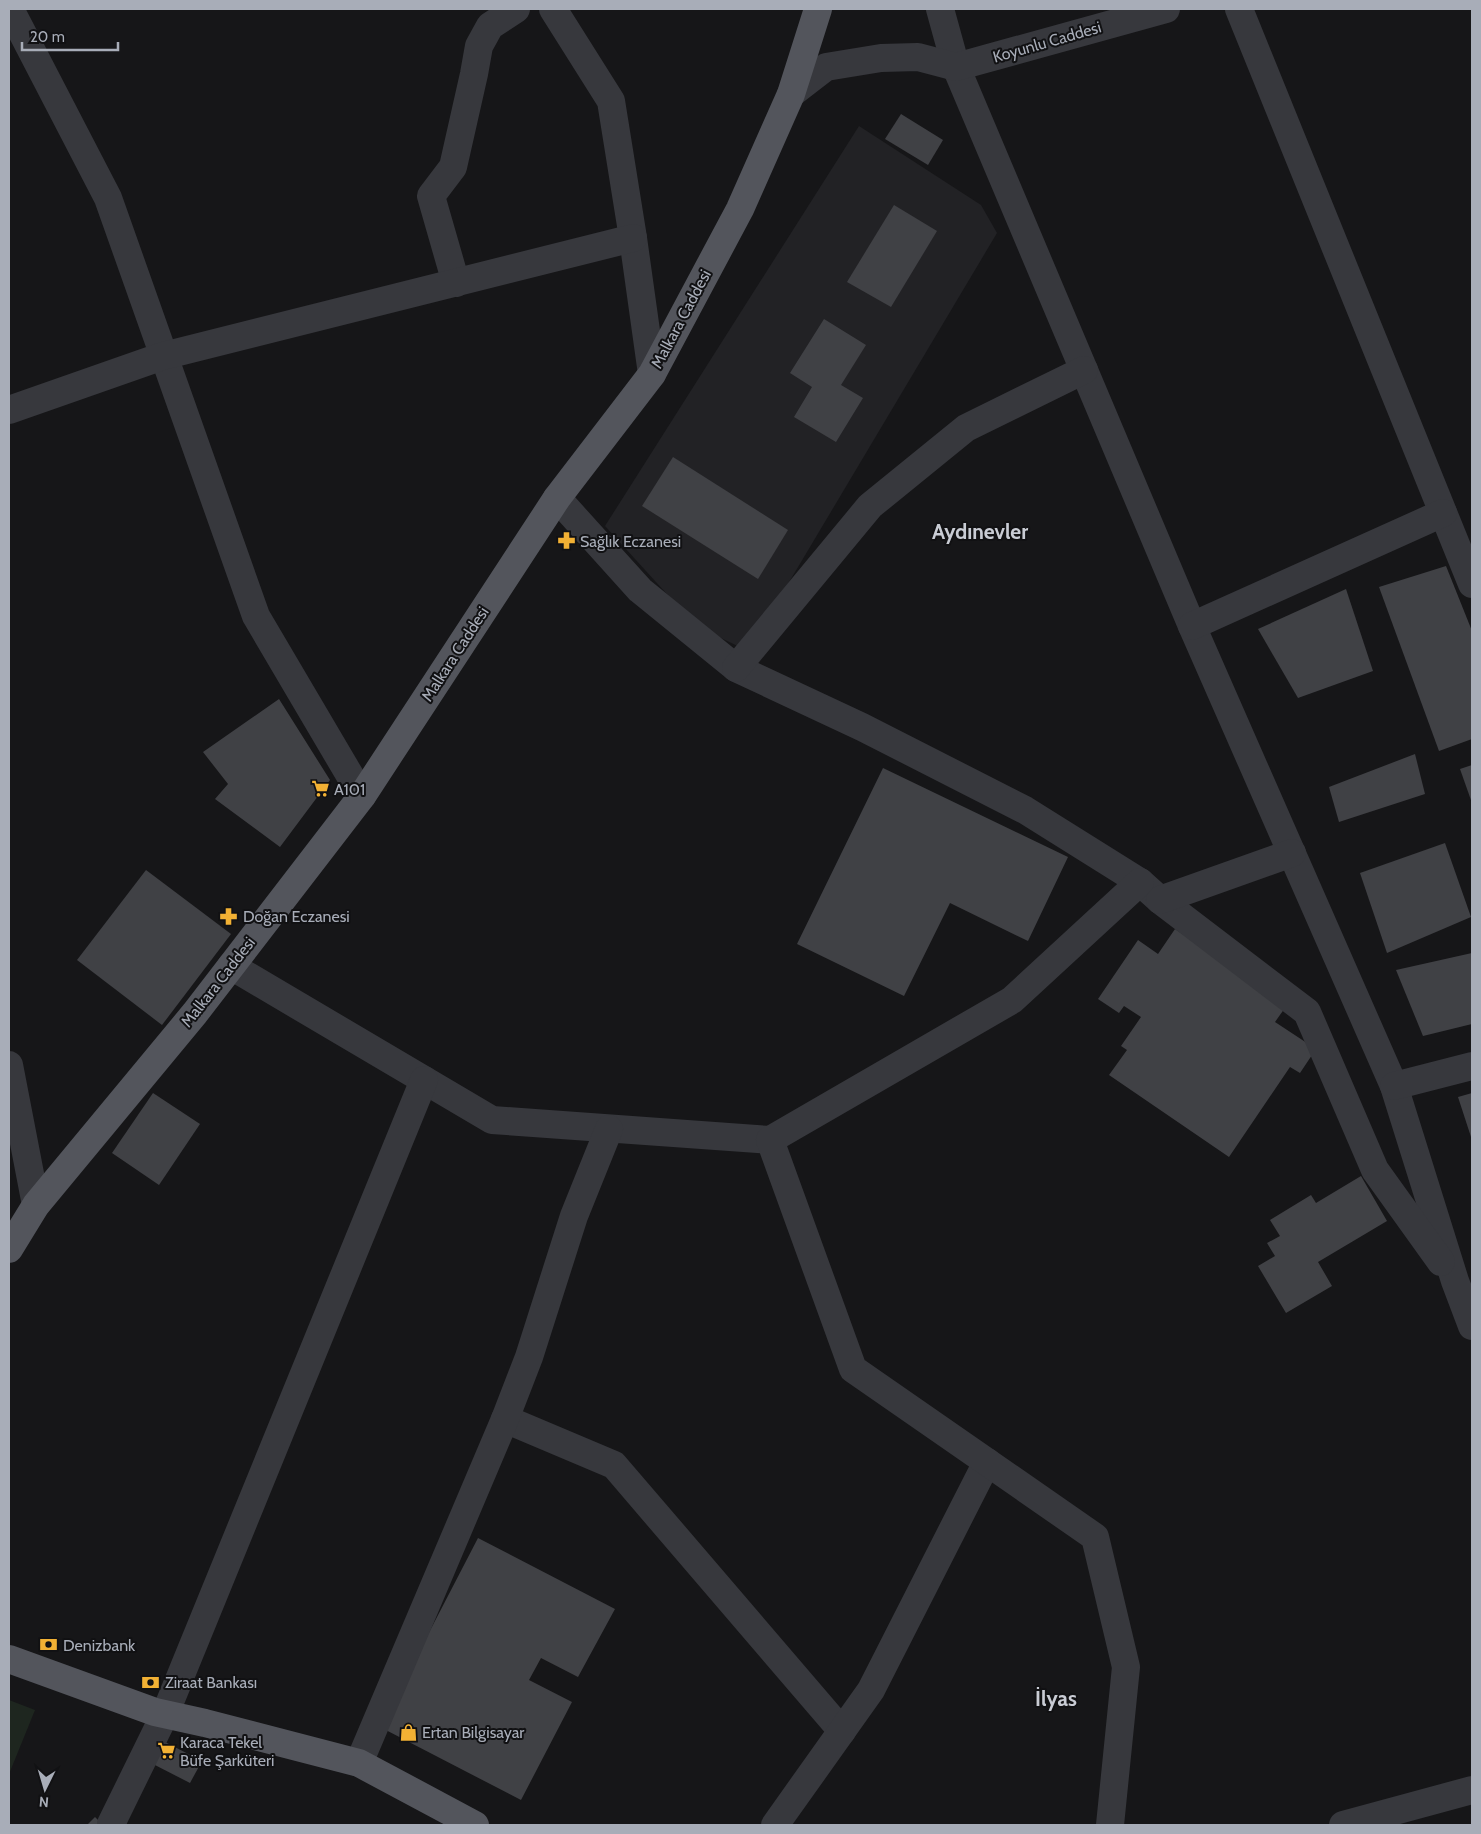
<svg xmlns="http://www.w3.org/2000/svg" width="1481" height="1834" viewBox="0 0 1481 1834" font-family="Cabin,sans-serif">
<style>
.built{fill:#222225}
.green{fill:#1e261f}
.building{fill:#404145}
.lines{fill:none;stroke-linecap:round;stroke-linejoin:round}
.minor{stroke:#37383d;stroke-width:28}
.major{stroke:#53555c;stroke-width:28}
.labels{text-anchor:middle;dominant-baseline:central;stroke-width:4;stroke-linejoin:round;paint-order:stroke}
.street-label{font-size:16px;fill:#a8adb8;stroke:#111113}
.poi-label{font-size:16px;fill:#a8adb8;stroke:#111113;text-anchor:start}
.district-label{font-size:21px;font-weight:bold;fill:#c9ccd4;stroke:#111113}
</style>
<rect width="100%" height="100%" fill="#161618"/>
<!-- built -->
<polygon class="built" points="859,126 981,205 997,233 748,651 696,626 605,526"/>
<!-- green -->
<polygon class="green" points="9,1700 35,1710 9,1774"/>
<!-- building -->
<g class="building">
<polygon points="901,114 943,140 928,165 885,139"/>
<polygon points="894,205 937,231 891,307 847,282"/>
<polygon points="824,319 866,345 841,385 863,398 836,442 794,417 812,387 790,373"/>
<polygon points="673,457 788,530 758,579 642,506"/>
<polygon points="1446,566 1472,631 1472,739 1439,751 1379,587"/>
<polygon points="1346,589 1373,671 1298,698 1258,629"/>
<polygon points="279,699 330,780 280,847 215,799 228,784 203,752"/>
<polygon points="1415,754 1425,794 1339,822 1329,787"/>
<polygon points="1472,765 1472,803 1460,769"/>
<polygon points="883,768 1068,857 1028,941 950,903 904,996 797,944"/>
<polygon points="1445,843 1471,917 1387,953 1360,873"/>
<polygon points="146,870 231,934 162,1025 77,960"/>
<polygon points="1175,929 1287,1005 1275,1022 1316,1049 1300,1073 1290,1067 1229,1157 1109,1075 1127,1050 1121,1046 1141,1017 1124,1006 1119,1013 1098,999 1138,940 1158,954"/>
<polygon points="1472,953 1472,1024 1423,1036 1396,970"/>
<polygon points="153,1093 200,1124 159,1185 112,1153"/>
<polygon points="1472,1093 1472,1140 1458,1097"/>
<polygon points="1361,1176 1387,1221 1318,1262 1332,1286 1286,1313 1258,1266 1275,1256 1267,1243 1280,1236 1270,1220 1311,1195 1316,1203"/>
<polygon points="478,1538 615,1609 578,1677 541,1658 529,1680 572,1702 521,1800 380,1727"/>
<polygon points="163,1741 202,1761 190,1783 151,1763"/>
<polygon points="95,1817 103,1825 87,1825"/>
</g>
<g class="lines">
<!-- minor -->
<g class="minor">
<polyline points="10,9 108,198 256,616 362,796"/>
<polyline points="553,9 611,101 633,238 652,374"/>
<polyline points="940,9 956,67 1192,626 1394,1086 1455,1281 1472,1326"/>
<polyline points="1239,9 1472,584"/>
<polyline points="791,94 826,67 881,58 918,57 956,67 1166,9"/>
<polyline points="456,283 431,196 453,167 474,74 479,46 490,26 516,9"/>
<polyline points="9,410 163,356 633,238"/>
<polyline points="557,498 640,590 736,668 862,727 1025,810 1140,882 1160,900 1307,1012 1375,1170 1441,1262"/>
<polyline points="1192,626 1443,513"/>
<polyline points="736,668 870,506 966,428 1084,370"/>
<polyline points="1160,900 1292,853"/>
<polyline points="231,966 492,1120 770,1140"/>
<polyline points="9,1065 36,1205"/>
<polyline points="1394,1086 1472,1066"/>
<polyline points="505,1419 614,1465 842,1731"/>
<polyline points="359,1763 505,1419 529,1357 574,1216 609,1129"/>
<polyline points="113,1825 111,1824 165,1714 424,1080"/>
<polyline points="775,1825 871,1690 987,1462"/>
<polyline points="1110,1825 1126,1667 1095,1537 853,1369 770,1140 1012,1000 1140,882"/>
<polyline points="1343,1825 1472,1790"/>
</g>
<!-- major -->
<g class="major">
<polyline points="9,1249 36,1205 195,1013 362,796 557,498 652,374 740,209 791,94 818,9"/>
<polyline points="9,1659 155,1712 205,1723 359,1763 475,1825"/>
</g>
</g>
<!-- icons -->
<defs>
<symbol id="pharmacy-bare" viewBox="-9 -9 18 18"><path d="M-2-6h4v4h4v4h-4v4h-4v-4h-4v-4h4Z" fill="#f2b134" stroke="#111113" stroke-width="2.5" paint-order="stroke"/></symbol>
<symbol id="supermarket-bare" viewBox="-9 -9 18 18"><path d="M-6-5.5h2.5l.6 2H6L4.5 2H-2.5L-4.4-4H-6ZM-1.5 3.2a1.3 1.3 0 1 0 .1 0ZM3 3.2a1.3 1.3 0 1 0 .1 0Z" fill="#f2b134" stroke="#111113" stroke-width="2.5" paint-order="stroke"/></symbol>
<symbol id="bank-bare" viewBox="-9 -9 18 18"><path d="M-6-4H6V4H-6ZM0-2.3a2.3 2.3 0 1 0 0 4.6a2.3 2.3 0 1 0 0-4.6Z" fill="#f2b134" stroke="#111113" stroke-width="2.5" paint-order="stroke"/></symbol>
<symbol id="shop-bare" viewBox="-9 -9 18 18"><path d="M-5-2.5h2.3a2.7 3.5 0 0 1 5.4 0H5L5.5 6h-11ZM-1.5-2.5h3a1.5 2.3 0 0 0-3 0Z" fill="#f2b134" stroke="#111113" stroke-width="2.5" paint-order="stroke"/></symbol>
</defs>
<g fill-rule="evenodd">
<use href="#pharmacy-bare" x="554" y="528" width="25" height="25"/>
<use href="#supermarket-bare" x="308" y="776" width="25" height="25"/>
<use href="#pharmacy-bare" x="216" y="904" width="25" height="25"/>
<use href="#bank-bare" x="36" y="1632" width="25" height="25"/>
<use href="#bank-bare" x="138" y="1670" width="25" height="25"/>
<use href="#shop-bare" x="396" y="1720" width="25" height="25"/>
<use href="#supermarket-bare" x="154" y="1738" width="25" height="25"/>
</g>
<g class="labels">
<!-- street labels -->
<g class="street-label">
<text transform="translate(1047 42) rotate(-16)">Koyunlu Caddesi</text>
<text transform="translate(681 319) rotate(-62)">Malkara Caddesi</text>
<text transform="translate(455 654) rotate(-57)">Malkara Caddesi</text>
<text transform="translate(218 982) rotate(-52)">Malkara Caddesi</text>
</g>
<!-- poi labels -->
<g class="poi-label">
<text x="580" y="541">Sağlık Eczanesi</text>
<text x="334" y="789">A101</text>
<text x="243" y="916">Doğan Eczanesi</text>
<text x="63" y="1645">Denizbank</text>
<text x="165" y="1682">Ziraat Bankası</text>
<text x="422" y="1732">Ertan Bilgisayar</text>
<text x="180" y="1742">Karaca Tekel<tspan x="180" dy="18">Büfe Şarküteri</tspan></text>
</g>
<!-- district labels -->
<g class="district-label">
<text x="980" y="531">Aydınevler</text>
<text x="1056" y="1698">İlyas</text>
</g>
</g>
<!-- border -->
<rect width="1481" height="1834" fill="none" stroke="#a8adb8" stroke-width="20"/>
<!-- north arrow -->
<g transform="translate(45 1789) rotate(185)" stroke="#111113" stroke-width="4" paint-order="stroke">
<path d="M0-4L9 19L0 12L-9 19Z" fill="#a8adb8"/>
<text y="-8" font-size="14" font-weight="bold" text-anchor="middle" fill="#a8adb8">N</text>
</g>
<!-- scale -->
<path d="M22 42v8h96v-8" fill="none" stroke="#a8adb8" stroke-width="2.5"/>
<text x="30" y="42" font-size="15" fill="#a8adb8" stroke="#111113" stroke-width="4" paint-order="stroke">20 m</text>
</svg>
